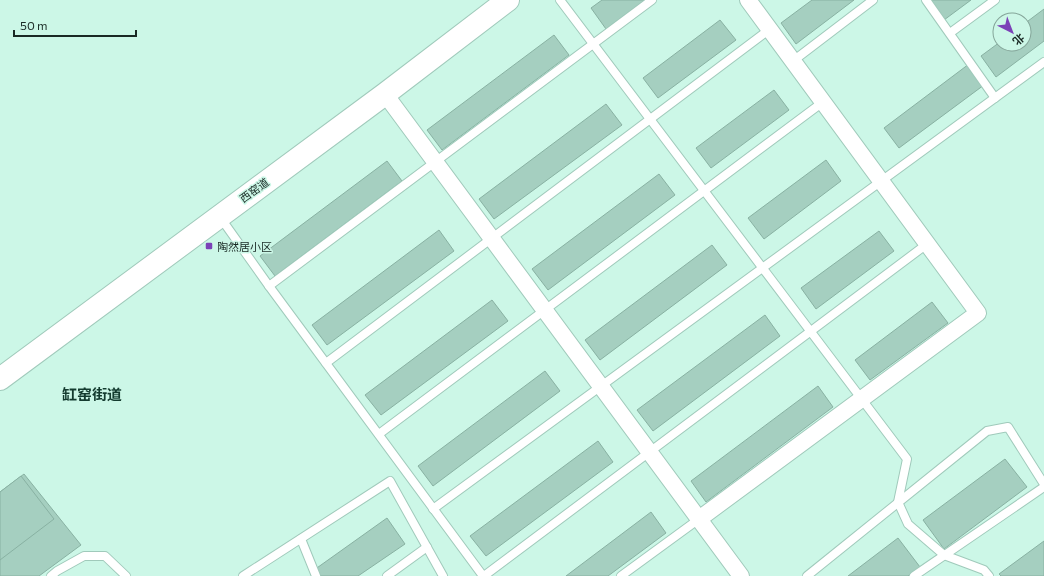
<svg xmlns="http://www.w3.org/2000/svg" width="1044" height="576" viewBox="0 0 1044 576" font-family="Commissioner,'Noto Sans SC',sans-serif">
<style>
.building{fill:#a5cfc0;stroke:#88b1a2}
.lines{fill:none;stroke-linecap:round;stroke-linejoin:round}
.lane-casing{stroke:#a0cabb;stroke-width:10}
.street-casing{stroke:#a0cabb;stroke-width:18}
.secondary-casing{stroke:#a0cabb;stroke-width:24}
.lane{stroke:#fff;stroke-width:8}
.street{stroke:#fff;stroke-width:16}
.secondary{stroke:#fff;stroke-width:22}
.poi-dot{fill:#7b41b7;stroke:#ccf7e7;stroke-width:1.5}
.labels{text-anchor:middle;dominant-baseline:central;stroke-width:3;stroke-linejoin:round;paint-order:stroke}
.street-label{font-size:11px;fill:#192924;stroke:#ccf7e7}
.poi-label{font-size:11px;fill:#192924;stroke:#ccf7e7;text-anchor:start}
.district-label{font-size:15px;font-weight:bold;fill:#143b2f;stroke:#ccf7e7}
</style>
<rect width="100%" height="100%" fill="#ccf7e7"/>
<!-- building -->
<g class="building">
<polygon points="602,0 645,0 606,29 591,8"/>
<polygon points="812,0 854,0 796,44 781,23"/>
<polygon points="929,0 971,0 944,20"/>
<polygon points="1044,9 1044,41 996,77 981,56 1000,42 1000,44 1024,44 1024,24"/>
<polygon points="720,20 736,40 658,98 643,78"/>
<polygon points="554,35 569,55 442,150 427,130"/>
<polygon points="969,64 984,85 899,148 884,128"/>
<polygon points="774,90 789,110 711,168 696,148"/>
<polygon points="606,104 622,125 494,219 479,199"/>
<polygon points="826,160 841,181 764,239 748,218"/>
<polygon points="387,161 402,181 275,276 260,256"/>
<polygon points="659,174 675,195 548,290 532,269"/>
<polygon points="439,230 454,251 327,345 312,325"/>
<polygon points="879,231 894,251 816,309 801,288"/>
<polygon points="712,245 727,265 600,360 585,340"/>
<polygon points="492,300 508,321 381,415 365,395"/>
<polygon points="932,302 948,323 870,380 855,360"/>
<polygon points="765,315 780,336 653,431 637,410"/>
<polygon points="545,371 560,391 433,486 418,466"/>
<polygon points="818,386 833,407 706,502 691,481"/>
<polygon points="598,441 613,462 486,556 470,536"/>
<polygon points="1005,459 1027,487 944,549 923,520"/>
<polygon points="24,474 81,545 39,576 0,576 0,492"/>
<polygon points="21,476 54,519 0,560 0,492"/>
<polygon points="651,512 666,533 608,576 566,576"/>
<polygon points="387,518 405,544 358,576 318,576 314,570"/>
<polygon points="898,538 920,567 908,576 848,576"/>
<polygon points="1044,541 1044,576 1001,576 999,574"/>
</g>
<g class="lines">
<defs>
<g id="lane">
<polyline points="560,0 907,459 898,502 908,524 944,555 984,570 989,576"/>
<polyline points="926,0 995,98"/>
<polyline points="950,33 995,0"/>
<polyline points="793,61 873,0"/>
<polyline points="220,217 269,286 483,576"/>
<polyline points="269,286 652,0"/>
<polyline points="326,363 770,29"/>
<polyline points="379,434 823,102"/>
<polyline points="433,509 1044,62"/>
<polyline points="301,539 316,576"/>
<polyline points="51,576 57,571 84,556 105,556 126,576"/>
<polyline points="243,576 390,481 443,576"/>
<polyline points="387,576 427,547"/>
<polyline points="484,576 927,244"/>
<polyline points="621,576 699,519"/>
<polyline points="807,576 987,431 1008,427 1044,484"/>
<polyline points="914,576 1044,487"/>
</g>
<g id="street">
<polyline points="385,94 741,576"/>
<polyline points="699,519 978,313 748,0"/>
</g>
<polyline id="secondary" points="0,379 385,94 508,0"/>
</defs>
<!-- lane casing -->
<use href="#lane" class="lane-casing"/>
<!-- street casing -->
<use href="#street" class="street-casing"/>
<!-- secondary casing -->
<use href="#secondary" class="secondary-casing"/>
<!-- lane -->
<use href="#lane" class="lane"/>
<!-- street -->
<use href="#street" class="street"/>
<!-- secondary -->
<use href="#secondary" class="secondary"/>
</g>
<!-- markers -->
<rect class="poi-dot" x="205" y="242" width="8" height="8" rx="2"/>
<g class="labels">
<!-- street labels -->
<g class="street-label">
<text transform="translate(254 190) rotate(-36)">西窑道</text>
</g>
<!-- poi labels -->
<g class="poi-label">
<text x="217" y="246">陶然居小区</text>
</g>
<!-- district labels -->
<g class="district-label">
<text x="92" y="394">缸窑街道</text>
</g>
</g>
<!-- north arrow -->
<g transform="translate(1012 32) rotate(138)"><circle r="19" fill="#ccf7e7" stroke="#84a599"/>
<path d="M0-3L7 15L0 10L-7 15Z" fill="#7b41b7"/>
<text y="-6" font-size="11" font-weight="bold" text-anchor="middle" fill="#192924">北</text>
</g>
<!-- scale -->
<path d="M14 30v6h122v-6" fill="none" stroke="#192924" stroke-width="2"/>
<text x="20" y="30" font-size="12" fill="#192924" stroke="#ccf7e7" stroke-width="3" paint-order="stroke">50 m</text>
</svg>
